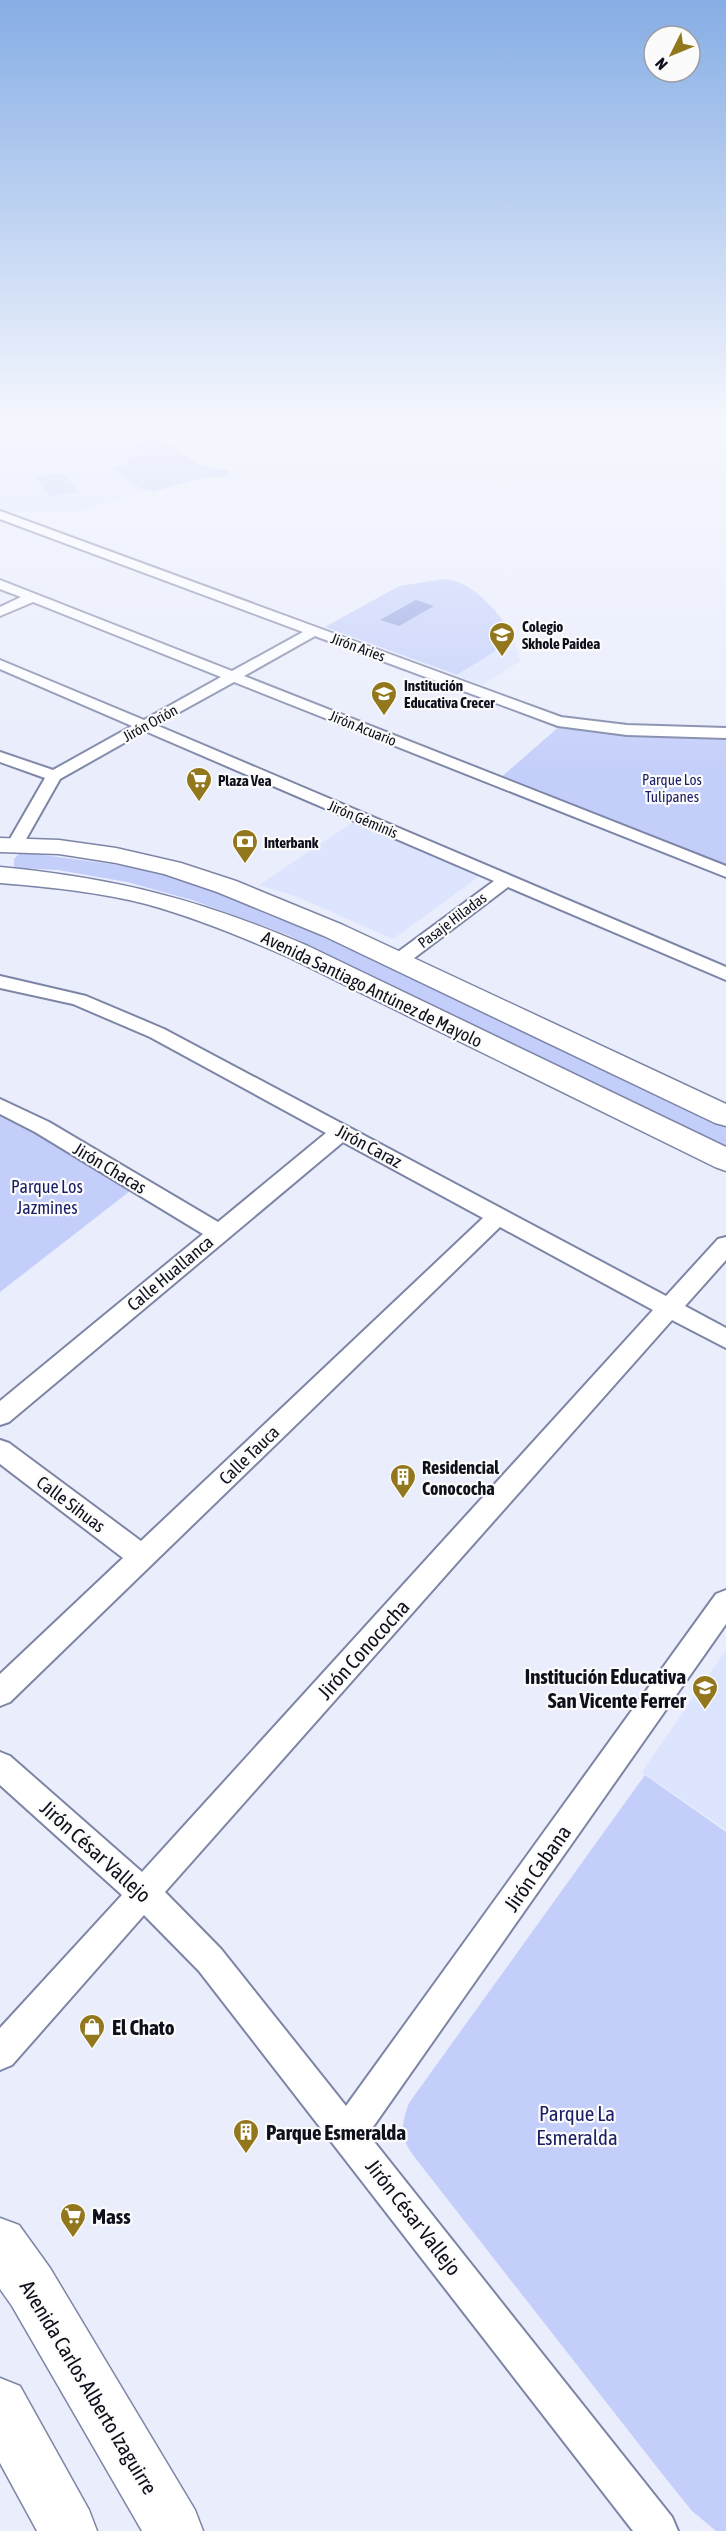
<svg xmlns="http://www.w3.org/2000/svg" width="726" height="2531" viewBox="0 0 726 2531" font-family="'Asap Condensed',sans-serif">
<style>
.built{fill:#dde4fe}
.green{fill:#c3cefa}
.water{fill:#93a2e0}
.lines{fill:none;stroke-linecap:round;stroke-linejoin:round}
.street-casing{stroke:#7d85a6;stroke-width:4}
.secondary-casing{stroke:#7d85a6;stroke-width:3}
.primary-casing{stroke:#7d85a6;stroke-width:3}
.street{fill:#fff;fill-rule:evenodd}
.secondary{fill:#fff;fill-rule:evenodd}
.primary{fill:#fff;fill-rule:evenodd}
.labels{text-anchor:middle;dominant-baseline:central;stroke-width:4.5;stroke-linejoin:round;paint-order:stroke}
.far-poi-label{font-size:15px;font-weight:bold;fill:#0e101c;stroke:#fbfbfb;text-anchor:start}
.far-street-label{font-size:15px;fill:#0e101c;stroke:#fbfbfb}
.far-park-label{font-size:15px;fill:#1a1e65;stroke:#fbfbfb}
.street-label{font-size:18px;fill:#0e101c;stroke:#fbfbfb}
.park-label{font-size:18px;fill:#1a1e65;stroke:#fbfbfb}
.poi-label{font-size:18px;font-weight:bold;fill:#0e101c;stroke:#fbfbfb;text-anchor:start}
.near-street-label{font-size:21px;fill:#0e101c;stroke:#fbfbfb}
.near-poi-label{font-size:21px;font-weight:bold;fill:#0e101c;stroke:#fbfbfb;text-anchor:start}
.near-park-label{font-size:21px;fill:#1a1e65;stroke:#fbfbfb}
</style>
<rect width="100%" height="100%" fill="#e9edfc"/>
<!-- built -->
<g class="built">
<polygon points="0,423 251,423 251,427 107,424 107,431 137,432 159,438 201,465 230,471 227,477 206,477 185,481 98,505 92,510 10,512 0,508"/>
<polygon points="512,634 520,661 483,685 457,676 491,654"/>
<polygon points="355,821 481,875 393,939 298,897 259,885"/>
<polygon points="726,1650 726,1830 642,1772"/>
</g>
<!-- green -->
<g class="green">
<polygon points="159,438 201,465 230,471 227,477 206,477 152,492 133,484 114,468 125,465 129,457 150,454 135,445"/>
<polygon points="63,473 79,492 50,496 36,477"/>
<path d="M444,579C474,582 496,610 512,634L491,654L457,675L325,627L399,586Z"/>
<polygon points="561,725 726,735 726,866 499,779"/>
<polygon points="21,852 140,868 218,890 291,917 726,1126 726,1147 288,935 192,900 127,882 58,870 14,868 14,859"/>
<polygon points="0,1116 30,1131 130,1191 0,1292"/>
<path d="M645,1775L726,1832V2531H716L692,2511L667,2480L416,2159C400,2138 400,2128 409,2103Z"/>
</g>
<!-- water -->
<polygon class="water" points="416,600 434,606 399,626 380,620"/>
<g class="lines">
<defs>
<g id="street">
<polygon points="0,511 561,717 627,725 726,728 726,738 627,735 558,726 315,636 244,676 726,866 726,877 234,682 156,725 726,967 726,980 508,887 405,965 391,965 389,961 391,957 494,881 145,731 60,779 21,848 9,848 7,844 45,778 0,762 0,752 53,770 132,726 0,669 0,660 144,720 221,677 33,602 0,616 0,607 21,597 0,589 0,580 232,671 303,632 0,519"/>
<polygon points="0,976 86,996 164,1029 666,1296 718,1239 726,1237 726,1260 685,1306 726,1328 726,1348 672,1320 165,1892 221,1949 346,2106 716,1594 726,1590 726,1624 368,2134 672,2517 678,2531 633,2531 199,1971 144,1915 12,2065 0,2070 0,2028 122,1895 0,1785 0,1752 10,1756 142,1872 653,1310 500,1227 10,1702 0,1706 0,1674 123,1558 0,1464 0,1440 9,1443 141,1541 483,1218 343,1142 9,1422 0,1425 0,1401 203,1234 35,1132 0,1114 0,1099 49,1122 218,1222 326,1133 150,1037 73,1004 0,988"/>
</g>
<g id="secondary">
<polygon points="0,838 59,840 116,848 181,863 236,881 343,925 726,1104 726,1126 715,1123 324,936 217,892 164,874 116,863 59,854 0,852"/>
<path d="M0,867C116,878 202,900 308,946L726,1147V1171L715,1167L290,958C243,937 196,918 146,904C99,892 49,887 0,883Z"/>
<polygon points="0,2218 19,2225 50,2268 195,2510 203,2531 142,2531 12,2306 0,2289"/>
</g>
<polygon id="primary" points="0,2378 20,2386 89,2510 97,2531 37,2531 0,2463"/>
</defs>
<!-- street casing -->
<use href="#street" class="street-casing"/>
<!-- secondary casing -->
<use href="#secondary" class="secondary-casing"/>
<!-- primary casing -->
<use href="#primary" class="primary-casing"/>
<!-- street -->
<use href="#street" class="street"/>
<!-- secondary -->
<use href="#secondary" class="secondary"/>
<!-- primary -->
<use href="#primary" class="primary"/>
</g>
<!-- sky -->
<linearGradient id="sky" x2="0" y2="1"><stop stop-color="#86ade5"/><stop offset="0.54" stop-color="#f5f7fe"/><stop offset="1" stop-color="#f5f7fe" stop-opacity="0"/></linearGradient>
<rect width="726" height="777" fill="url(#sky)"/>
<!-- icons -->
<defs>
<symbol id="school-pin" viewBox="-11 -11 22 30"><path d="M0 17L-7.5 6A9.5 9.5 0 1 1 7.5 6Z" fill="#93771d" stroke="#fbfbfb"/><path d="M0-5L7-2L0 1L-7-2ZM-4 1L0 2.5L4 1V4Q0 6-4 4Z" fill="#fff"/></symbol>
<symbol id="supermarket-pin" viewBox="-11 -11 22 30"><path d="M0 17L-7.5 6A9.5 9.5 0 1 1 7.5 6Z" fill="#93771d" stroke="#fbfbfb"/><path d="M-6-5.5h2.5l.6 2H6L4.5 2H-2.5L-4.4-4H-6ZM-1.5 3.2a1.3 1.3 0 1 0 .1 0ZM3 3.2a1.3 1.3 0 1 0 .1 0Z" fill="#fff"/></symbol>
<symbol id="bank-pin" viewBox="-11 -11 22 30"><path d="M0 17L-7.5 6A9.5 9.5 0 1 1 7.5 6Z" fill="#93771d" stroke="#fbfbfb"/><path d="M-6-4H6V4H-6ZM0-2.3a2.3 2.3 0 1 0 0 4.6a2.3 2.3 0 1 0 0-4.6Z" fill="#fff"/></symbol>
<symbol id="building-pin" viewBox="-11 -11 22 30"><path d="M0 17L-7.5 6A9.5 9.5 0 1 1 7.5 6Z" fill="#93771d" stroke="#fbfbfb"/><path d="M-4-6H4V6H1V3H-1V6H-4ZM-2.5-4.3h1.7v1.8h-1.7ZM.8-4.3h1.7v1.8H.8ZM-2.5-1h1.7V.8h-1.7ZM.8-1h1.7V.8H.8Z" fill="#fff"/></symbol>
<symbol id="shop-pin" viewBox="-11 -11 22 30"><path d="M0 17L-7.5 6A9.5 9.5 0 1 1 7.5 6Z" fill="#93771d" stroke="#fbfbfb"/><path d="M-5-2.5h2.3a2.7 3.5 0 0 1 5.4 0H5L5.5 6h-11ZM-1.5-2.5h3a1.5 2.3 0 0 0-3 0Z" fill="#fff"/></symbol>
</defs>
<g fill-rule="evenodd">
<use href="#school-pin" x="487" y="620" width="30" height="40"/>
<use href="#school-pin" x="369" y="679" width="30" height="40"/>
<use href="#supermarket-pin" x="184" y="765" width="30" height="40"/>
<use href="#bank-pin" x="230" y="827" width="30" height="40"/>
<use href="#building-pin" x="388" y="1462" width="30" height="40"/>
<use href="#school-pin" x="690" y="1673" width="30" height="40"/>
<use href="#shop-pin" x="77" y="2012" width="30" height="40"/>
<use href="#building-pin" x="231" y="2117" width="30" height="40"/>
<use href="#supermarket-pin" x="58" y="2201" width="30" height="40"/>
</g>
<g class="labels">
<!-- far-poi labels -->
<g class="far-poi-label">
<text x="522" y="626">Colegio<tspan x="522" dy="17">Skhole Paidea</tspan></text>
<text x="404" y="685">Institución<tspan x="404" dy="17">Educativa Crecer</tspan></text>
<text x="218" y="780">Plaza Vea</text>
<text x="264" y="842">Interbank</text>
</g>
<!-- far-street labels -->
<g class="far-street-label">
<text transform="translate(358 647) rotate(20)">Jirón Aries</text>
<text transform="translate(150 723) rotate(-29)">Jirón Orión</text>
<text transform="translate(363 728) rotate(22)">Jirón Acuario</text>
<text transform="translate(363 819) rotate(23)">Jirón Géminis</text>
<text transform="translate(452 920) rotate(-37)">Pasaje Hiladas</text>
</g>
<!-- far-park labels -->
<g class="far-park-label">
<text x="672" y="779">Parque Los<tspan x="672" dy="17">Tulipanes</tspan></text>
</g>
<!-- street labels -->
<g class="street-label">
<text transform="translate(372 989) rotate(26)">Avenida Santiago Antúnez de Mayolo</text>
<text transform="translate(369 1146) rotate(28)">Jirón Caraz</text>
<text transform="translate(110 1168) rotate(31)">Jirón Chacas</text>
<text transform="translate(170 1273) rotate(-40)">Calle Huallanca</text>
<text transform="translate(249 1455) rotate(-44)">Calle Tauca</text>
<text transform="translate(71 1504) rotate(37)">Calle Sihuas</text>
</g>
<!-- park labels -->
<g class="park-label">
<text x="47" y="1186">Parque Los<tspan x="47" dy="21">Jazmines</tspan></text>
</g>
<!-- poi labels -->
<g class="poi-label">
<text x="422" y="1467">Residencial<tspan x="422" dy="21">Conococha</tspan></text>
</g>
<!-- near-street labels -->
<g class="near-street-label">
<text transform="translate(363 1649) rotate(-48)">Jirón Conococha</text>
<text transform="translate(96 1851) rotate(42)">Jirón César Vallejo</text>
<text transform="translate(537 1868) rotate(-55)">Jirón Cabana</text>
<text transform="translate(414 2217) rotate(52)">Jirón César Vallejo</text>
<text transform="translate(89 2387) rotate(59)">Avenida Carlos Alberto Izaguirre</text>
</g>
<!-- near-poi labels -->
<g class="near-poi-label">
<text x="686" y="1676" text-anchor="end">Institución Educativa<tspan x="686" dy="24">San Vicente Ferrer</tspan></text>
<text x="112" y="2027">El Chato</text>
<text x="266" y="2132">Parque Esmeralda</text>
<text x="92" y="2216">Mass</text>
</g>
<!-- near-park labels -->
<g class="near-park-label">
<text x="577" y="2113">Parque La<tspan x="577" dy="24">Esmeralda</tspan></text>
</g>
</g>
<!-- north arrow -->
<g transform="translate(672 54) rotate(227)"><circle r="28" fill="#fbfbfb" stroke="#9c9da2" stroke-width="1.5"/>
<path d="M0-4.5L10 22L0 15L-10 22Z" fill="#93771d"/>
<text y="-9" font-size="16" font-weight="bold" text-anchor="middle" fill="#0e101c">N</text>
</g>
</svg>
